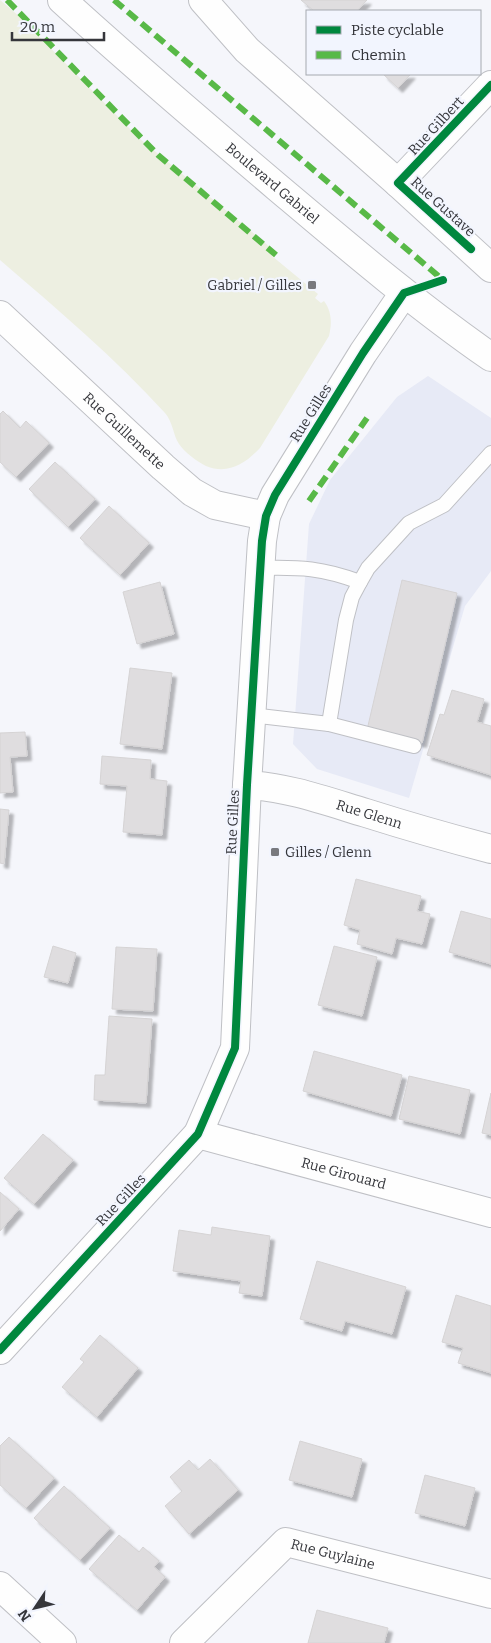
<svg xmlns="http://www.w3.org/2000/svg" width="491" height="1643" viewBox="0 0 491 1643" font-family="Bitter,serif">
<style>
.built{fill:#e7eaf6}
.green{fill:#edefe1}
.building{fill:#dfdddf;stroke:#d5d3d4;filter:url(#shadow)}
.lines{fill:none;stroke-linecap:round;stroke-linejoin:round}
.service-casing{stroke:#bfc0c5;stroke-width:16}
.minor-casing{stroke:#bfc0c5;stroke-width:30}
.tertiary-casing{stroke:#bfc0c5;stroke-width:30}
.service{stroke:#fefefe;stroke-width:14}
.minor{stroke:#fefefe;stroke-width:28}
.tertiary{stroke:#fefefe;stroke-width:28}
.quiet{stroke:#58b947;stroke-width:6;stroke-dasharray:12 6;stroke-linecap:butt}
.cycleway-casing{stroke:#f2f5fe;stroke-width:11}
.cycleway{stroke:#00873e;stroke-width:8}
.poi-dot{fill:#78797e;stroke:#f2f5fe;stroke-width:2}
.labels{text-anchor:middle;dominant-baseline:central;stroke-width:4.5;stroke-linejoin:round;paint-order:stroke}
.street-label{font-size:14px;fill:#35363b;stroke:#f2f5fe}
.poi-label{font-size:14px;fill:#35363b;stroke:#f2f5fe;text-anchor:end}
</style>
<defs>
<filter id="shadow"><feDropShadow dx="4.5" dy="4.5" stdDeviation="1" flood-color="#0004"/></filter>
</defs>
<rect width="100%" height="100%" fill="#f5f6fb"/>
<!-- built -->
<polygon class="built" points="428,376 491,418 491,571 465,606 409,798 317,769 293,744 309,524 330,480 397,397"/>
<!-- green -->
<path class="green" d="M0,0L20,17L139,138L276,252L272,256L318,294L315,298L321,303L324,301C332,312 332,323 329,336L260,448C245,464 228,475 206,466C198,462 184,452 179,444C173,435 173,422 165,413C115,358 57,309 0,260Z"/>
<!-- building -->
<g class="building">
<polygon points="301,0 367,0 357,11 314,11"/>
<polygon points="383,74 411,74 398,88"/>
<polygon points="3,411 20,428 26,421 49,443 16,477 0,462 0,414"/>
<polygon points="55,462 95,499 68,527 29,489"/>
<polygon points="109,506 149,543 120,575 80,538"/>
<polygon points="402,580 457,593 422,743 367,730"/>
<polygon points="160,582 174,634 137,644 123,592"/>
<polygon points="130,668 172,673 162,749 120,744"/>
<polygon points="452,690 484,699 477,722 491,726 491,775 427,755 440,714 444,715"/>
<polygon points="25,732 27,756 10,757 13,792 0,793 0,733"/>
<polygon points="102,756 151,760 150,779 167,781 162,835 123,832 127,786 100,784"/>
<polygon points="0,809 9,810 4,864 0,863"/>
<polygon points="356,879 421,896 417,911 430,914 422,944 396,938 392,954 357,944 360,930 344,925"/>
<polygon points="461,911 491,919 491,964 449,952"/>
<polygon points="53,946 76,953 68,983 44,977"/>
<polygon points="334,946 377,957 362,1016 318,1005"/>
<polygon points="116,947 157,949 153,1011 112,1009"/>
<polygon points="109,1016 152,1019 146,1103 94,1100 95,1075 105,1075"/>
<polygon points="314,1051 402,1075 391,1116 303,1091"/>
<polygon points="409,1076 470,1090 460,1134 399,1119"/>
<polygon points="491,1093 491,1135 482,1133"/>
<polygon points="43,1134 73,1160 34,1204 4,1178"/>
<polygon points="0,1192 19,1209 0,1231"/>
<polygon points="212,1227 270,1236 262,1296 239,1293 241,1281 173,1271 179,1230 211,1235"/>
<polygon points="317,1261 406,1287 392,1334 345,1321 342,1331 300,1319"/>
<polygon points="456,1295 491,1306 491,1373 458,1363 463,1348 442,1342"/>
<polygon points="100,1335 138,1368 97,1417 62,1387 84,1362 80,1359"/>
<polygon points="9,1437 54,1478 26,1508 0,1485 0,1446"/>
<polygon points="300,1441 362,1459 352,1497 289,1480"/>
<polygon points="210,1459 238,1490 189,1534 165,1506 182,1491 170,1477 189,1460 198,1470"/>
<polygon points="425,1475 475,1488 465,1526 415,1513"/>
<polygon points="64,1486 110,1528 80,1560 34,1518"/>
<polygon points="119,1535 139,1552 143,1547 159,1561 154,1567 165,1577 137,1610 89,1569"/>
<polygon points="317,1610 388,1628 384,1643 308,1643"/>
</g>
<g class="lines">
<defs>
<g id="service">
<path d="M261,568C301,567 322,568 360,582"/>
<polyline points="251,715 329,724 346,620 352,597 360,582 368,568 409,523 444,505 491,453"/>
<polyline points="329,724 414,746"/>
</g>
<g id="minor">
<polyline points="203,0 247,50 398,183 491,268"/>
<polyline points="398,183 491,85"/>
<path id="s1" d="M0,315L163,467L192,492L215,505L266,516"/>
<path id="s2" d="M247,785C288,787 326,801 366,813C407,826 449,838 491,849"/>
<path id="s3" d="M198,1134L491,1213"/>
<polyline points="0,1350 198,1134 235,1048 247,785 262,541 266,516 275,495 363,353 404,293"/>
<polyline points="0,1586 62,1643"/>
<path id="s4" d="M184,1643L286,1542L491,1594"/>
</g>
<g id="tertiary">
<path id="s5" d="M62,0C132,64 205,126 277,187C347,246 416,305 491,357"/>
</g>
</defs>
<!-- service casing -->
<use href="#service" class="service-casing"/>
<!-- minor casing -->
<use href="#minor" class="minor-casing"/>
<!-- tertiary casing -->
<use href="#tertiary" class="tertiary-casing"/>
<!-- service -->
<use href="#service" class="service"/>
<!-- minor -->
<use href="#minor" class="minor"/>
<!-- tertiary -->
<use href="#tertiary" class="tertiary"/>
<!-- quiet -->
<g class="quiet">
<polyline points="7,0 158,155 276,255"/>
<polyline points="114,0 443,280"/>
<polyline points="309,501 367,418"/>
</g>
<defs>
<g id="cycleway">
<polyline points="471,249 398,183 491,85"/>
<polyline points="0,1350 198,1134 235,1048 247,785 262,541 266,516 275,495 363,353 404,293 443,280"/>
</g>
</defs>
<!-- cycleway casing -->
<use href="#cycleway" class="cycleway-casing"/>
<!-- cycleway -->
<use href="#cycleway" class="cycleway"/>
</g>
<!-- markers -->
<g class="poi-dot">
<rect x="307" y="280" width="10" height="10" rx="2.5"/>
<rect x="270" y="847" width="10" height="10" rx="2.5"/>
</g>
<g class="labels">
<!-- street labels -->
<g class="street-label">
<text transform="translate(436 126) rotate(-47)">Rue Gilbert</text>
<text stroke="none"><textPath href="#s5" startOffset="279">Boulevard Gabriel</textPath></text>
<text transform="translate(443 207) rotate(42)">Rue Gustave</text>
<text transform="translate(311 413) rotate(-58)">Rue Gilles</text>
<text stroke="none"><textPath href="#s1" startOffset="170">Rue Guillemette</textPath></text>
<text stroke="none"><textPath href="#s2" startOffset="126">Rue Glenn</textPath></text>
<text transform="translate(233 822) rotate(-87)">Rue Gilles</text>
<text stroke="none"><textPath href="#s3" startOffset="151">Rue Girouard</textPath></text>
<text transform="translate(121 1200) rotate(-47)">Rue Gilles</text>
<text stroke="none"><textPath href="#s4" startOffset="192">Rue Guylaine</textPath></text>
</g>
<!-- poi labels -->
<g class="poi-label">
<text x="302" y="285">Gabriel / Gilles</text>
<text x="285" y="852" text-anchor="start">Gilles / Glenn</text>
</g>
</g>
<!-- legend -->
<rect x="306" y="10" width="175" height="65" fill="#f2f5fe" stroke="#a6a9b0"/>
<rect x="316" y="26" width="25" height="8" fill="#00873e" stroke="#a6a9b0"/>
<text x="351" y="35" font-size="15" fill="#35363b">Piste cyclable</text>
<rect x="316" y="51" width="25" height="8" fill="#58b947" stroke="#a6a9b0"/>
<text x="351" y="60" font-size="15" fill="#35363b">Chemin</text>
<!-- north arrow -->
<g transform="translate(35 1608) rotate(235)" stroke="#f2f5fe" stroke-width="4" paint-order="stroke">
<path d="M0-4L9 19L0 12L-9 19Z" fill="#35363b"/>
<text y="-8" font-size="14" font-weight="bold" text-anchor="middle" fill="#35363b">N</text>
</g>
<!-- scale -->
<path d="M12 32v8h92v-8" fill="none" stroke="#35363b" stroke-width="2.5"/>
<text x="20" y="32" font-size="15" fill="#35363b" stroke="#f2f5fe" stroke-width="4" paint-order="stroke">20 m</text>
</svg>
